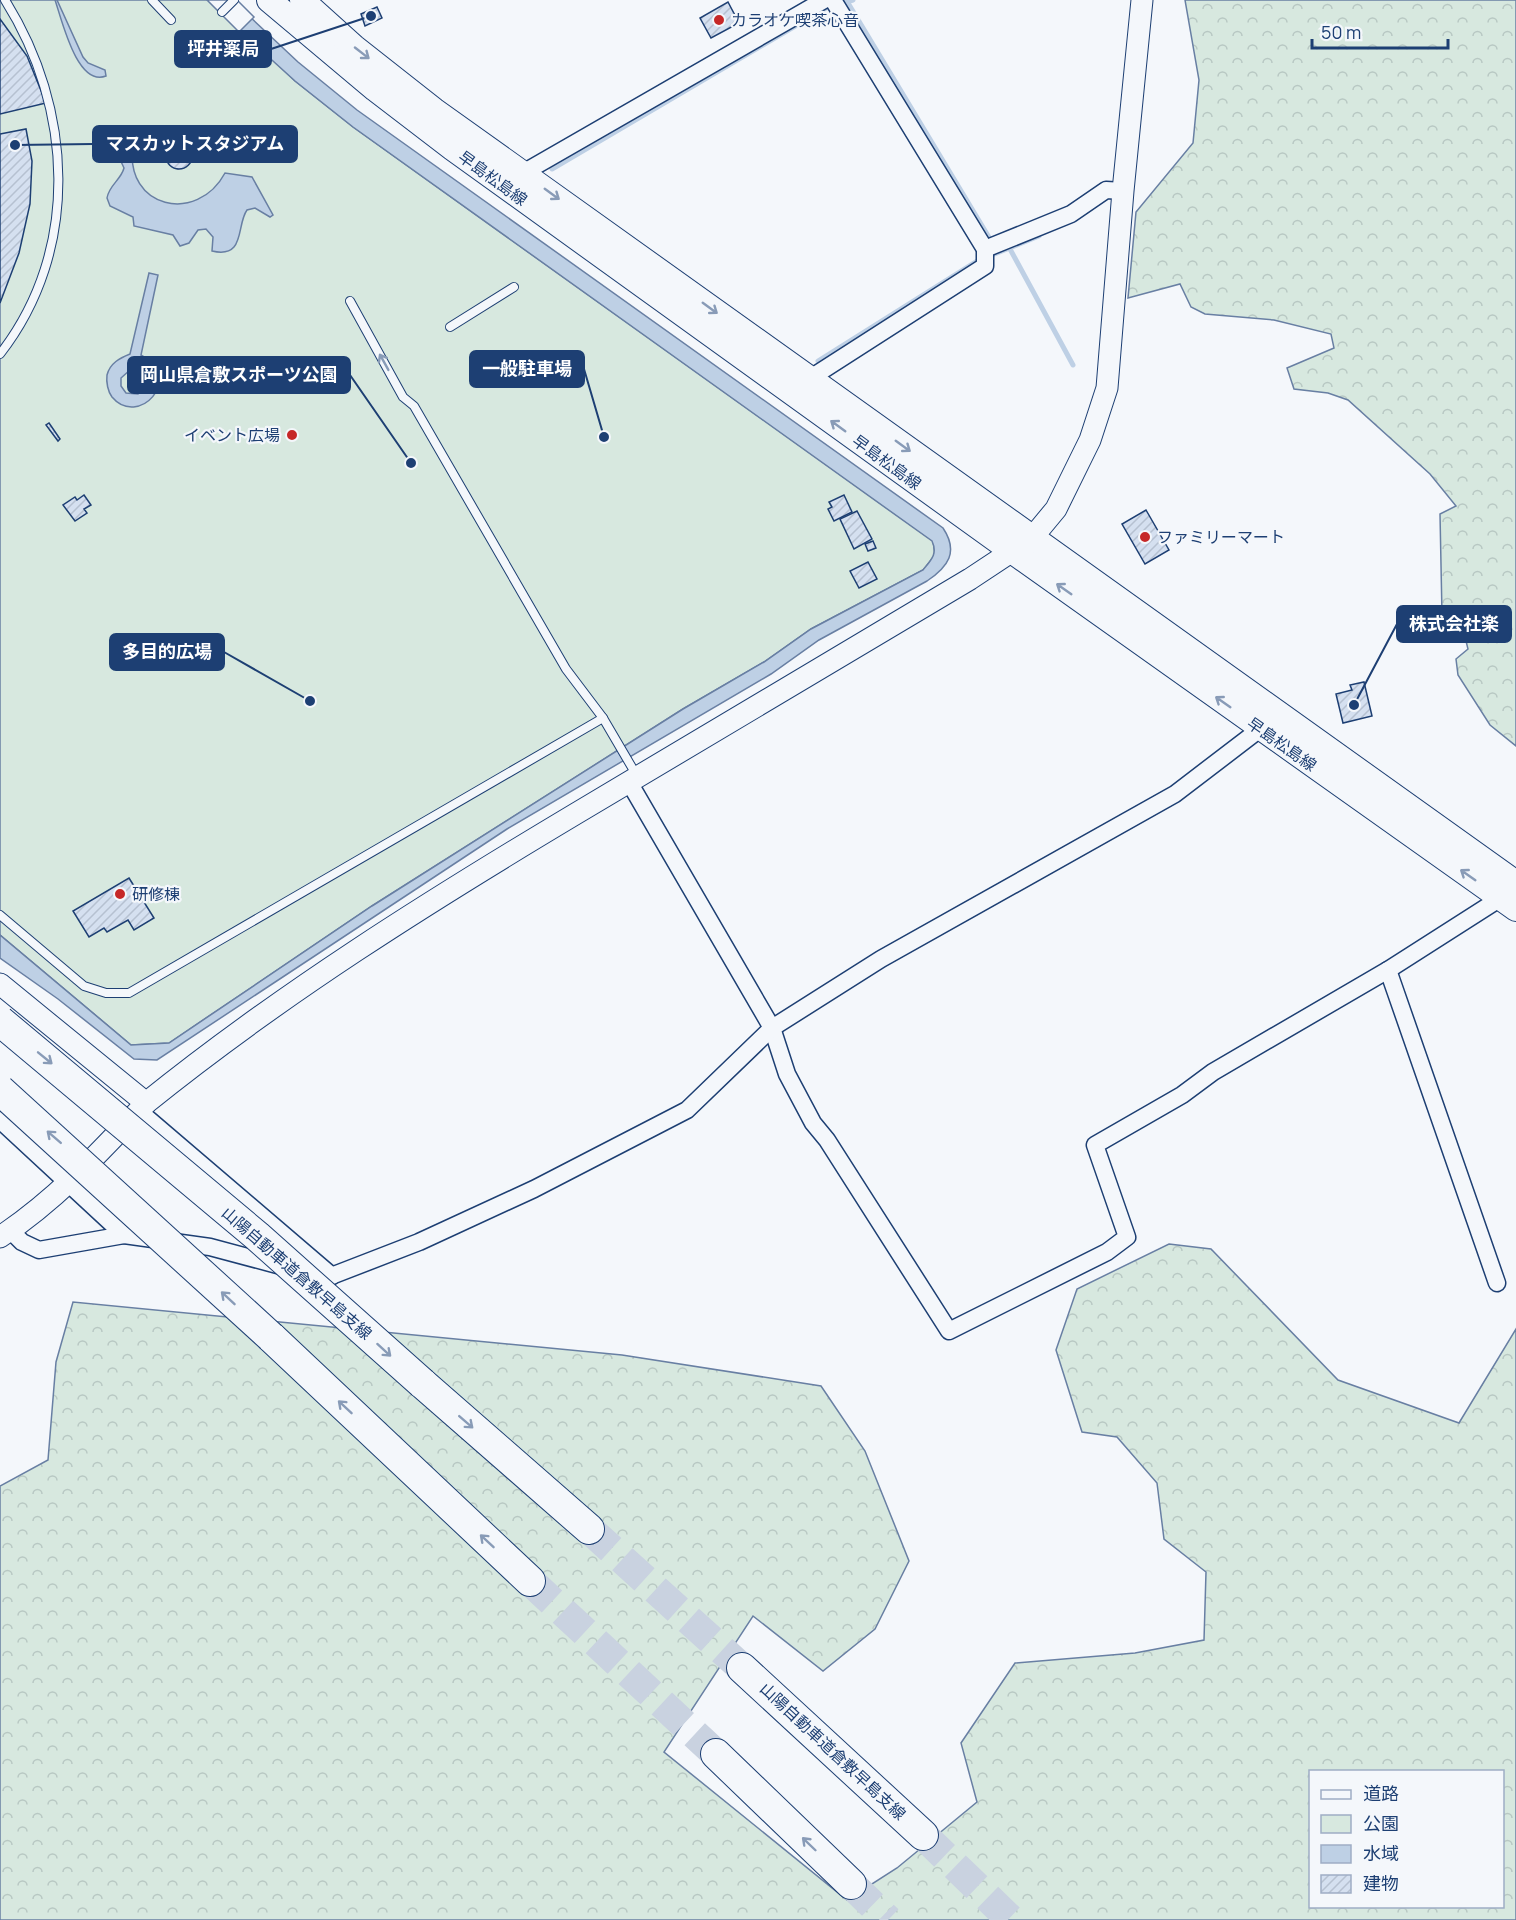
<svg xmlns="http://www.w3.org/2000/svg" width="1516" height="1920" viewBox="0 0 1516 1920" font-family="Manrope,'Noto Sans JP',sans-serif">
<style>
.forest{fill:url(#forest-crowns);stroke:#687fa3;stroke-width:1.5;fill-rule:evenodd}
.green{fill:#d7e8df;stroke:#687fa3;stroke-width:1.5}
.water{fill:#bed0e5;stroke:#687fa3;stroke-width:1.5;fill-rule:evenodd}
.pier{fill:#f4f7fb;stroke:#687fa3;stroke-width:1.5}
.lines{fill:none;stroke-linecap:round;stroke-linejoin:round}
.stream{stroke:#bed0e5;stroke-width:5}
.building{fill:url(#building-hatch);stroke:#1d3f73;stroke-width:1.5}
.motorway-tunnel{stroke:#c9d2e0;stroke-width:30;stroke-dasharray:30 15;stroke-linecap:butt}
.service-casing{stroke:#1d3f73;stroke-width:10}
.minor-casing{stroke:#1d3f73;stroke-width:19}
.tertiary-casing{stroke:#1d3f73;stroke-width:23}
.secondary-casing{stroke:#1d3f73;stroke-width:26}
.motorway-casing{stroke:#1d3f73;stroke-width:32}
.service{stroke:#f4f7fb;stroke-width:8}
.minor{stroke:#f4f7fb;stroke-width:16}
.tertiary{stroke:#f4f7fb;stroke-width:21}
.secondary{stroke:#f4f7fb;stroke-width:24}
.motorway{stroke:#f4f7fb;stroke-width:30}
.motorway-bridge-casing{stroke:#1d3f73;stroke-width:32;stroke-linecap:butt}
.motorway-bridge{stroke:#f4f7fb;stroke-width:30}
.oneway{stroke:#889bb7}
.poi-dot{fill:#c62828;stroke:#f4f7fb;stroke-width:2}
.labels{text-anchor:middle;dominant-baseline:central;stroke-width:4.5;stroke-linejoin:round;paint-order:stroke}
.poi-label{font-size:16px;fill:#1d3f73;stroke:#f4f7fb;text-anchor:start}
.street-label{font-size:16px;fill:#1d3f73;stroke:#f4f7fb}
.leader{fill:none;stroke:#1d3f73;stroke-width:2}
.callout-dot{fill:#1d3f73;stroke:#f4f7fb;stroke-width:2}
.callout{fill:#1d3f73;stroke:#1d3f73;stroke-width:2}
.callout-label{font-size:18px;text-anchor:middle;font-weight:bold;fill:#fff}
</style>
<defs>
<pattern id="forest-crowns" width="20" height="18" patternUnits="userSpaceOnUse" patternTransform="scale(1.5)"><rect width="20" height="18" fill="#d7e8df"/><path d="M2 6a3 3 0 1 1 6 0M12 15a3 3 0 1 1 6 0" fill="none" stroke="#b8c8c3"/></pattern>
<pattern id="building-hatch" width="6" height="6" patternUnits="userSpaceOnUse" patternTransform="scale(1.5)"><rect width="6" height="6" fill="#d5e0f0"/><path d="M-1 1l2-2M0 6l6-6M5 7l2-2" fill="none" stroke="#b6c1d1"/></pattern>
</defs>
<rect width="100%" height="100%" fill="#f4f7fb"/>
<!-- forest -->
<g class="forest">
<polygon points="1185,0 1516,0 1516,746 1490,725 1458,675 1456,659 1468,649 1463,629 1442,615 1440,514 1456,506 1430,474 1348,400 1328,393 1294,389 1287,368 1334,348 1331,334 1274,320 1205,314 1191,307 1180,284 1128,298 1136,212 1193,143 1199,80"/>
<path d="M1169,1244L1211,1249L1338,1380L1459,1423L1516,1329V1920H0V1486L48,1460L56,1362L73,1302L622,1355L821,1386L865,1451L909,1561L875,1629L823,1671L753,1616L664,1752L847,1900L897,1868L977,1802L961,1743L1015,1663L1135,1653L1204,1640L1206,1572L1164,1539L1157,1483L1117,1437L1082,1432L1056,1350L1077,1289ZM1310,1772H1502V1906H1310Z"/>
</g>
<!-- green -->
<polygon class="green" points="0,0 210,0 295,81 353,127 933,541 935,555 923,570 811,629 764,662 683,709 372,906 169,1043 131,1045 0,935"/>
<!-- water -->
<g class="water">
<path d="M55,0H57L83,57L88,63L105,70L106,76C77,87 62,20 55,0Z"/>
<path d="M232,0L298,62L357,110L943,528C959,552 948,567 927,581L819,640L771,674L507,829L157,1060L134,1059L58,999L0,958V935L131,1045L169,1043L372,906L683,709L764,662L811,629L923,570C931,560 938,554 932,541L353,127L295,81L240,31Z"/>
<path d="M112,142L133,146C124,208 197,225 225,173L252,177L273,215L270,217L255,208L247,210C236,225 246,259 212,251L213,237L206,229L198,230L189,243L180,246L173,235L134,226L133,217L110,206L107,198C109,185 121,180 124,168L118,155L110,150Z"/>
<path d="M178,142L186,144L192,154L190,163L178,169L170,165L166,157L170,146ZM176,148L186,151L187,156L183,162H176L172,159V152Z"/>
<path d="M149,273L158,275L141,355C185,379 138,428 112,397C108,392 106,382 107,375C110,363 120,358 130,354ZM130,370H139L146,380L144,389L138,394L126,393L121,386V378Z"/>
</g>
<!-- pier -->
<polygon class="pier" points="207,0 237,0 254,17 239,32"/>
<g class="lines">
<!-- stream -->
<g class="stream">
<polyline points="848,3 993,244"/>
<polyline points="552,169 826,8 853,0"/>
<polyline points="1010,249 1073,365"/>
<polyline points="818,361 977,261 1039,236"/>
</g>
</g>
<!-- building -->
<g class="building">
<polygon points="728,2 739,23 711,38 700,18"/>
<polygon points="377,7 382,18 365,26 361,14"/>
<polygon points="0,19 27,56 46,103 0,114"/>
<polygon points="26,129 32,161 30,204 19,253 0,303 0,134"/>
<circle cx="179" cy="156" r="13"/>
<polygon points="49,423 60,439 58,441 46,425"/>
<polygon points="84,495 91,505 84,509 87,513 75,521 63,505 75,497 77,500"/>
<polygon points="844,495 852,512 834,521 828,509 832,507 829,502"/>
<polygon points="1146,510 1169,550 1145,564 1122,524"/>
<polygon points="857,511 872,539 854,549 840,519"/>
<polygon points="873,541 876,548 868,551 865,544"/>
<polygon points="868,562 877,579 859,588 850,571"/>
<polygon points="1364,682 1372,716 1343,723 1336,694 1352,690 1350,685"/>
<polygon points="129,878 154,918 134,930 128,920 107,932 104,928 89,937 73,911"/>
</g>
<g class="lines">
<!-- motorway-tunnel -->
<g class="motorway-tunnel">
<polyline points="589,1529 742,1668"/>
<polyline points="530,1581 716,1754"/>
<polyline points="923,1835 1011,1920"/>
<polyline points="851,1884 888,1920"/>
</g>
<defs>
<g id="service">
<polyline points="152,0 171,20"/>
<polyline points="222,12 234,0"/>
<polyline points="350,301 403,397 414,406 566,669 603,718 637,776"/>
<polyline points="450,327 514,287"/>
<path d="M0,354C81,250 73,108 5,0"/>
<polyline points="0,915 84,986 106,993 129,993 603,718"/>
</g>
<g id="minor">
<polyline points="523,173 824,0"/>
<polyline points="985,249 1071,214 1106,190 1123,191"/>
<polyline points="809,379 985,266 985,249 833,0"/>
<polyline points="629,782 772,1028 787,1074 813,1123 827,1140 949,1331 1107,1252 1127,1237 1095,1145 1182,1095 1213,1072 1388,970 1507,894"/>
<polyline points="1388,970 1497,1283"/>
<polyline points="139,1111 332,1276"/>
<polyline points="0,1120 124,1235 210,1247 326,1278 419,1242 534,1189 687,1110 772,1028 881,959 1175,794 1260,729"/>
<polyline points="10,1230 22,1242 39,1250 124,1235"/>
</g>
<g id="tertiary">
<path d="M0,984L146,1103C281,994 428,902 577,813C708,735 839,657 970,579L1032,538L1056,509L1090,440L1107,388L1123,191L1142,0"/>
<path d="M0,1237C56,1200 100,1152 146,1103"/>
</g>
<g id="secondary">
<polyline points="269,0 375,89 452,148 1013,552 1516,909"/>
<polyline points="302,0 354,47 434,110 1516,883"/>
</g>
<g id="motorway">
<polyline points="271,1337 530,1581"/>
<polyline points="422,1383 589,1529"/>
<polyline points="742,1668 923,1835"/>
<polyline points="716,1754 851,1884"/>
</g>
</defs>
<!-- service casing -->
<use href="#service" class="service-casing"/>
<!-- minor casing -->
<use href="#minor" class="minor-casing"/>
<!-- tertiary casing -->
<use href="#tertiary" class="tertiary-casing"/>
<!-- secondary casing -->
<use href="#secondary" class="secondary-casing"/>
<!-- motorway casing -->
<use href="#motorway" class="motorway-casing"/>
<!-- service -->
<use href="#service" class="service"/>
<!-- minor -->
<use href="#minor" class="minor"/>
<!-- tertiary -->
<use href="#tertiary" class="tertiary"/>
<!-- secondary -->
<use href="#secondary" class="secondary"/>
<!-- motorway -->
<use href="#motorway" class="motorway"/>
<defs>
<g id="motorway-bridge">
<polyline points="0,1021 257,1236 422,1383"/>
<polyline points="0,1090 271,1337"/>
</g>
</defs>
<!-- motorway-bridge casing -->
<use href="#motorway-bridge" class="motorway-bridge-casing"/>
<!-- motorway-bridge -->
<use href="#motorway-bridge" class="motorway-bridge"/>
</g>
<!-- one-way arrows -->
<defs><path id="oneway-shaft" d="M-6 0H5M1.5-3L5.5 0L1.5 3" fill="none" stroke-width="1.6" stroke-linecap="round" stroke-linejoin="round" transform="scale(1.5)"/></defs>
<g class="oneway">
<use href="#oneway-shaft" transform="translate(362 53) rotate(38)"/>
<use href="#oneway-shaft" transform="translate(552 194) rotate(36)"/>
<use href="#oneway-shaft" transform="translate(710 308) rotate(36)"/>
<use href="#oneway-shaft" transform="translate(384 362) rotate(-119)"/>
<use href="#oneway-shaft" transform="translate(838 426) rotate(-144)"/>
<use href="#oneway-shaft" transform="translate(903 446) rotate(36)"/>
<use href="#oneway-shaft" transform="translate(1064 589) rotate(-145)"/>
<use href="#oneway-shaft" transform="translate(1223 702) rotate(-145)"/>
<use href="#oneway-shaft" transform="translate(1468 875) rotate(-145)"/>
<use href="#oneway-shaft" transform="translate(45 1058) rotate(39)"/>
<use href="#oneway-shaft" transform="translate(54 1137) rotate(-139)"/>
<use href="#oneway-shaft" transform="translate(228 1298) rotate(-137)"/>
<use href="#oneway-shaft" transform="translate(384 1350) rotate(42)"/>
<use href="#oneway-shaft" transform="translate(345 1407) rotate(-137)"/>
<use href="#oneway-shaft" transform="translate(466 1422) rotate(41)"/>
<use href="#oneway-shaft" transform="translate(487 1541) rotate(-137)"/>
<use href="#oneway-shaft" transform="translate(809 1844) rotate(-136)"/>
</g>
<!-- markers -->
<g class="poi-dot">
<circle cx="719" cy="20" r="6"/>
<circle cx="292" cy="435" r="6"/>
<circle cx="1145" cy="537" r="6"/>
<circle cx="120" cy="894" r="6"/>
</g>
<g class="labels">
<!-- poi labels -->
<g class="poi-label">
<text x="731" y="20">カラオケ喫茶心音</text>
<text x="280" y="435" text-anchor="end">イベント広場</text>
<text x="1157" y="537">ファミリーマート</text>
<text x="132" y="894">研修棟</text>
</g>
<!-- street labels -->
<g class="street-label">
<text transform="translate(493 178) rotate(36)">早島松島線</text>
<text transform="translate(887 462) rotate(36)">早島松島線</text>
<text transform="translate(1282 744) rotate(35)">早島松島線</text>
<text transform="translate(297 1273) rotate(41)">山陽自動車道倉敷早島支線</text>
<text transform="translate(833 1751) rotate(43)">山陽自動車道倉敷早島支線</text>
</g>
</g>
<!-- callouts -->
<path class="leader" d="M371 16L271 49M15 145L93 144M604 437L584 369M411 463L350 375M1354 705L1397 624M310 701L224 652"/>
<g class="callout-dot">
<circle cx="371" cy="16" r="6"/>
<circle cx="15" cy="145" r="6"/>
<circle cx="604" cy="437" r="6"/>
<circle cx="411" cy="463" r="6"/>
<circle cx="1354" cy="705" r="6"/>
<circle cx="310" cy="701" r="6"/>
</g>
<g class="callout">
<rect x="175" y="31" width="96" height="36" rx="6"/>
<rect x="93" y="126" width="204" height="36" rx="6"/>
<rect x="470" y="351" width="114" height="36" rx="6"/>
<rect x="128" y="357" width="222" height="36" rx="6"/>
<rect x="1397" y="606" width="114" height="36" rx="6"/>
<rect x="110" y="634" width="114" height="36" rx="6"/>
</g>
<g class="callout-label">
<text x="223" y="55">坪井薬局</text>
<text x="195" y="150">マスカットスタジアム</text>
<text x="527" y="375">一般駐車場</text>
<text x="239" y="381">岡山県倉敷スポーツ公園</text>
<text x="1454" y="630">株式会社楽</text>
<text x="167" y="658">多目的広場</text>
</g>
<!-- legend -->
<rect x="1309" y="1770" width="195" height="138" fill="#f4f7fb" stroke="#9eadc5" stroke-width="1.5"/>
<rect x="1321" y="1790" width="30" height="9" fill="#f4f7fb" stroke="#9eadc5" stroke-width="1.5"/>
<text x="1363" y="1800" font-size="18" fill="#1d3f73">道路</text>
<rect x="1321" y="1815" width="30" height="18" fill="#d7e8df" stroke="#9eadc5" stroke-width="1.5"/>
<text x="1363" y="1830" font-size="18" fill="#1d3f73">公園</text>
<rect x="1321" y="1845" width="30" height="18" fill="#bed0e5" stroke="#9eadc5" stroke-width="1.5"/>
<text x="1363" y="1860" font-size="18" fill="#1d3f73">水域</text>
<rect x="1321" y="1875" width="30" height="18" fill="url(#building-hatch)" stroke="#9eadc5" stroke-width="1.5"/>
<text x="1363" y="1890" font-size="18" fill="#1d3f73">建物</text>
<!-- scale -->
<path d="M1312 39v9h136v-9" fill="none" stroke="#1d3f73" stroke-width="3"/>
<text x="1321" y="39" font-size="18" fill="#1d3f73" stroke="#f4f7fb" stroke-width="4.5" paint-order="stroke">50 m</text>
</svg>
